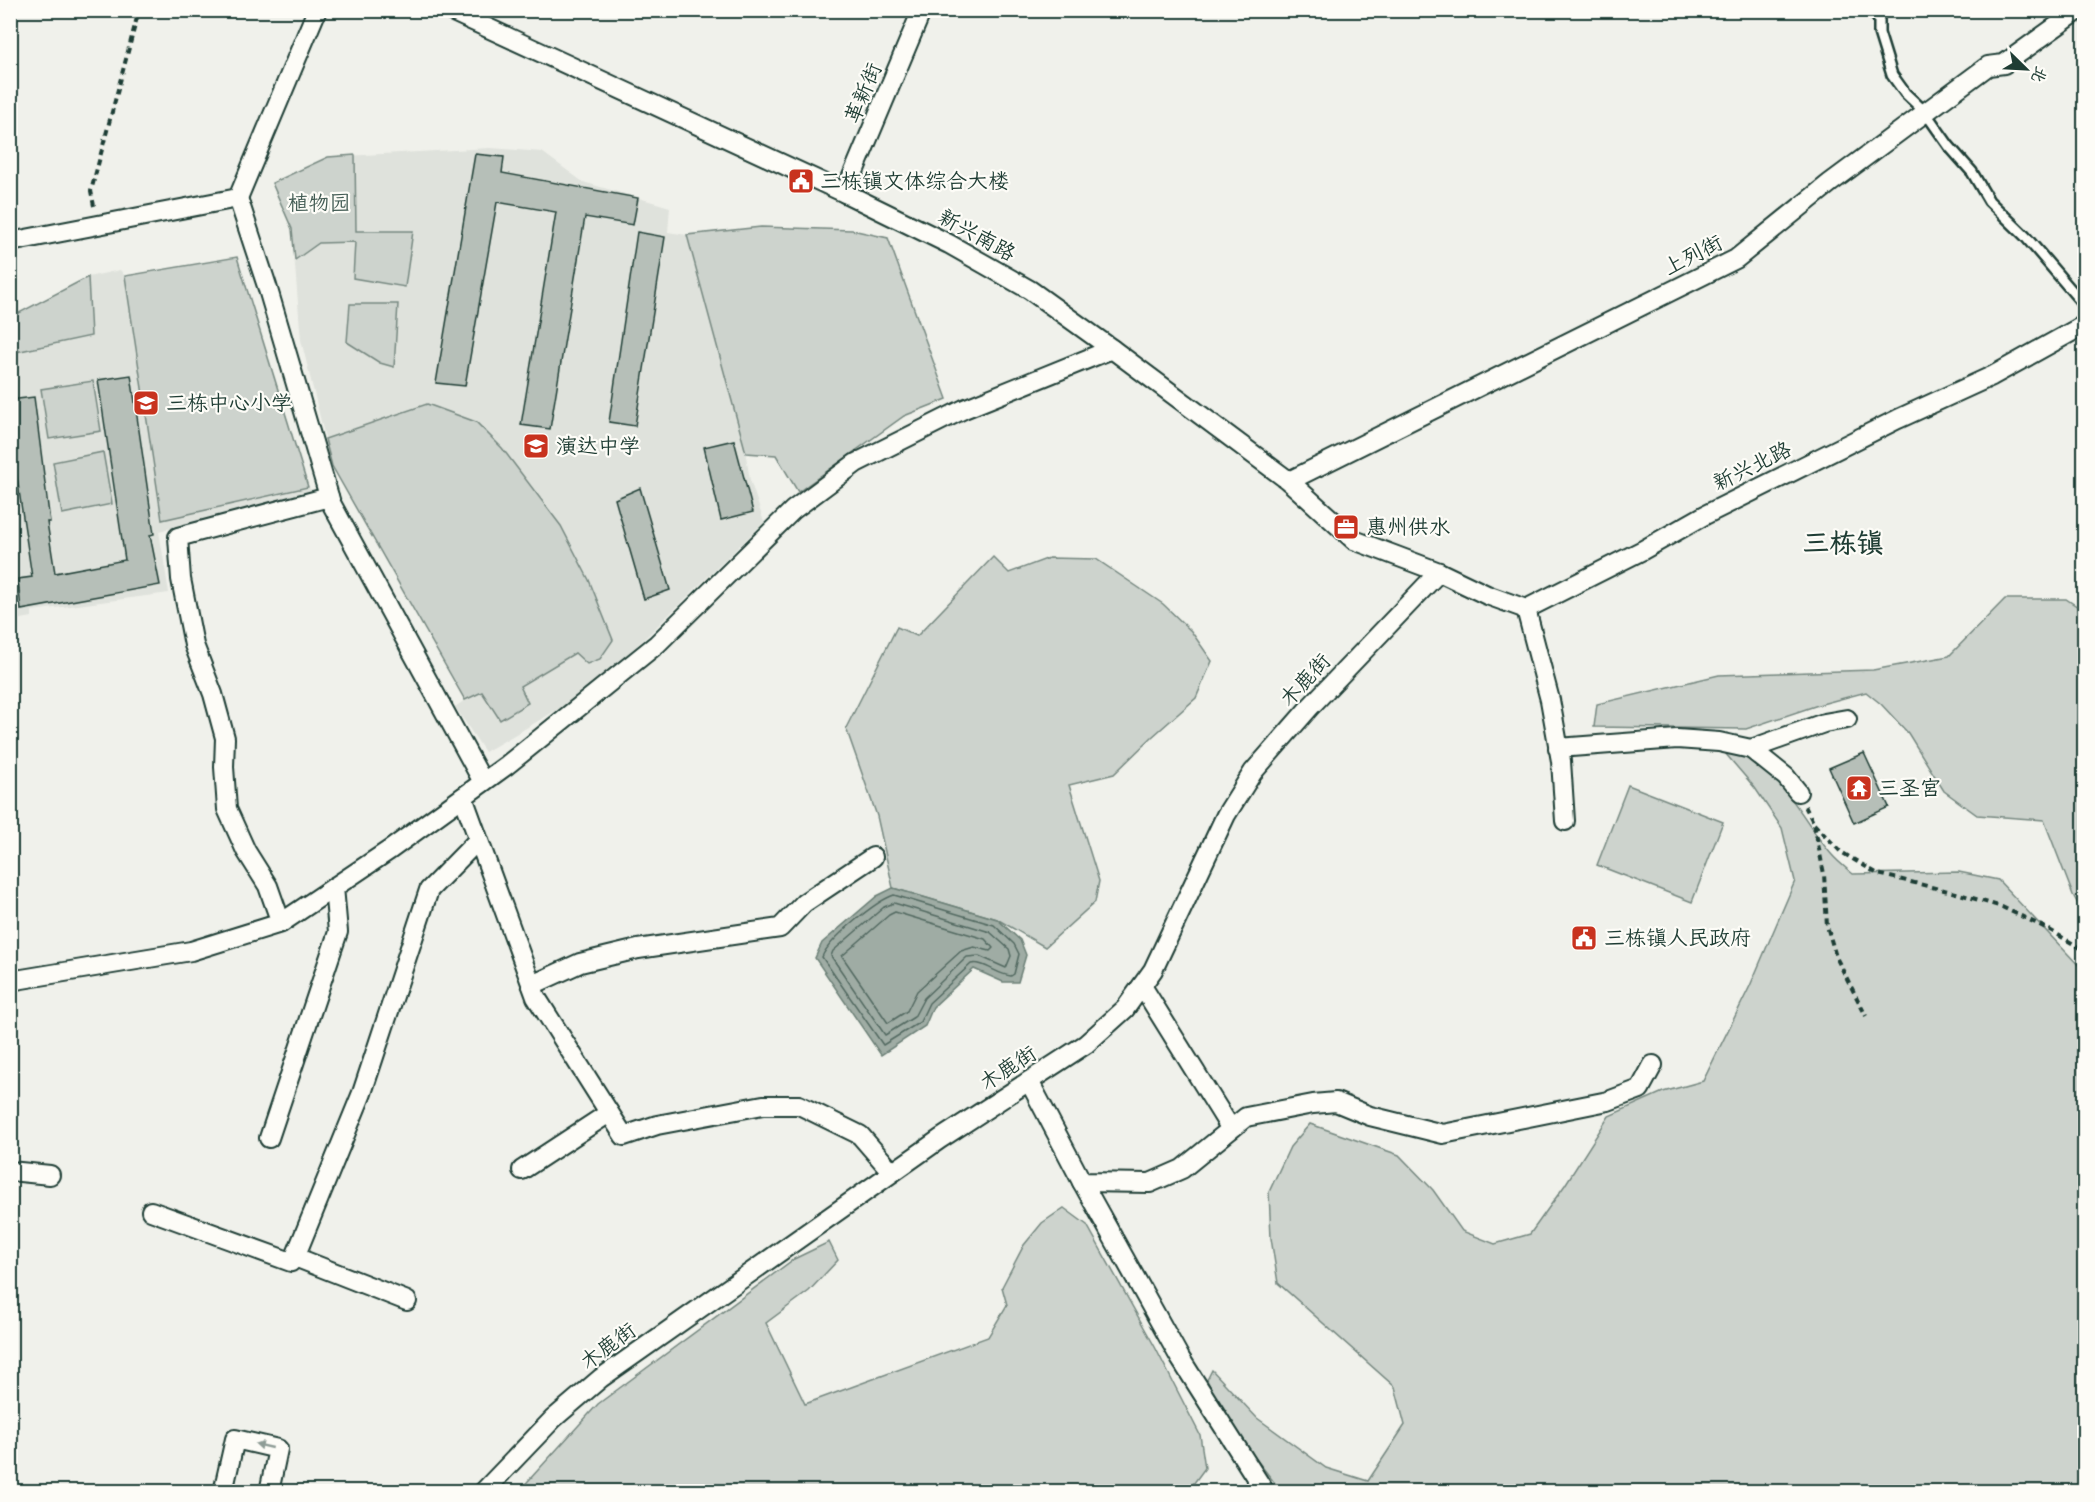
<svg xmlns="http://www.w3.org/2000/svg" width="2095" height="1502" viewBox="0 0 2095 1502" font-family="Caveat,'LXGW WenKai TC',sans-serif">
<style>
.built{fill:#dfe2dc}
.green{fill:#cdd3cd;stroke:#768880;stroke-width:1.5}
.water{fill:#9faca4;stroke:#6c8077;stroke-width:1.5}
.lines{fill:none;stroke-linecap:round;stroke-linejoin:round}
.shore{stroke:#526961;stroke-width:1.5}
.building{fill:#b6bfb8;stroke:#1f3d34;stroke-width:1.5}
.service-casing{stroke:#1f3d34;stroke-width:14}
.minor-casing{stroke:#1f3d34;stroke-width:22}
.path{stroke:#1f3d34;stroke-width:4;stroke-dasharray:6 4.5;stroke-linecap:butt}
.service{stroke:#fdfcf7;stroke-width:9}
.minor{stroke:#fdfcf7;stroke-width:18}
.oneway{fill:#8e9c96}
.labels{text-anchor:middle;dominant-baseline:central;stroke-width:4.5;stroke-linejoin:round;paint-order:stroke}
.street-label{font-size:21px;fill:#1f3d34;stroke:#fdfcf7}
.poi-label{font-size:21px;fill:#1f3d34;stroke:#fdfcf7;text-anchor:start}
.park-label{font-size:21px;fill:#425b53;stroke:#fdfcf7}
.district-label{font-size:27px;font-weight:bold;fill:#1f3d34;stroke:#fdfcf7}
</style>
<rect width="100%" height="100%" fill="#f0f1eb"/>
<filter id="ink" filterUnits="userSpaceOnUse"><feTurbulence type="fractalNoise" baseFrequency=".0167" numOctaves="2"/><feDisplacementMap in="SourceGraphic" scale="12" xChannelSelector="R" yChannelSelector="G"/><feConvolveMatrix kernelMatrix="1 2 1 2 8 2 1 2 1" color-interpolation-filters="sRGB"/></filter>
<g filter="url(#ink)">
<!-- built -->
<g class="built">
<polygon points="490,148 542,152 583,182 670,207 668,232 687,235 742,432 750,480 764,522 645,638 584,694 485,752 455,707 465,700 332,466 301,340 292,229 272,183 328,157"/>
<polygon points="237,257 308,487 316,494 159,531 169,593 32,611 32,617 11,621 10,320 17,314 88,277 120,270 125,276"/>
</g>
<!-- green -->
<g class="green">
<polygon points="355,155 356,231 413,231 405,287 353,278 355,242 319,243 295,260 292,229 272,183 328,157"/>
<polygon points="761,227 852,230 888,238 947,399 904,416 798,492 776,455 746,453 687,235"/>
<polygon points="237,257 308,487 162,520 125,276"/>
<polygon points="88,277 91,336 11,353 11,320 17,314"/>
<polygon points="350,304 398,304 394,367 380,363 347,342"/>
<polygon points="93,381 101,431 49,439 41,389"/>
<polygon points="427,404 476,422 502,448 561,526 589,580 613,640 600,659 587,664 575,653 520,686 528,703 500,720 482,692 465,700 332,466 325,439"/>
<polygon points="103,452 112,504 62,514 53,462"/>
<polygon points="993,557 1009,573 1049,558 1096,559 1163,604 1191,631 1212,661 1196,698 1152,737 1114,774 1069,785 1099,881 1095,902 1045,947 997,919 893,888 877,816 846,728 897,627 917,636"/>
<polygon points="2005,599 2066,599 2084,611 2084,915 2073,895 2044,820 1977,815 1944,791 1908,733 1881,704 1866,692 1818,705 1746,729 1594,727 1597,704 1719,675 1873,670 1949,656"/>
<path d="M1725,753C1777,755 1802,822 1832,855C1838,862 1846,868 1853,874L1959,872L1998,880L2084,971V1491H1281L1227,1422L1207,1380L1212,1370L1257,1418L1326,1468L1368,1481L1405,1425L1395,1387L1278,1283L1271,1238L1269,1192L1290,1147L1310,1124L1399,1155L1433,1190L1462,1231L1495,1244L1530,1234L1565,1185L1609,1116L1663,1092L1703,1081L1750,986L1795,881L1782,828L1755,788Z"/>
<polygon points="1628,785 1723,822 1692,902 1597,865"/>
<polygon points="1064,1208 1087,1225 1155,1347 1200,1435 1205,1468 1188,1491 519,1491 598,1404 794,1259 829,1242 838,1260 809,1291 766,1323 805,1404 988,1337 1007,1305 1002,1287 1024,1245 1042,1223"/>
</g>
<!-- water -->
<polygon class="water" points="893,888 997,919 1020,940 1026,955 1018,982 1003,982 974,969 933,1007 925,1026 881,1055 815,958 822,943 877,896"/>
<g class="lines">
<!-- shore -->
<g class="shore">
<path d="M894,895L994,925L1014,944L1019,954L1014,974L1011,976C997,975 984,961 971,964L929,1003L920,1022L883,1045L822,957C829,939 876,901 894,895Z"/>
<polygon points="894,903 990,932 1009,949 1011,956 1006,968 979,956 967,957 924,998 914,1017 885,1035 831,956 833,951 884,907"/>
<polygon points="895,912 985,939 993,948 990,951 974,947 961,951 917,991 907,1011 888,1023 842,956 889,915"/>
</g>
</g>
<!-- building -->
<g class="building">
<polygon points="475,154 504,157 502,173 638,198 633,225 585,217 550,429 521,425 556,212 497,202 465,386 436,383"/>
<polygon points="637,232 665,237 635,426 609,422"/>
<polygon points="131,375 154,534 150,535 160,585 21,610 18,579 32,577 10,431 10,400 34,397 50,522 47,522 55,573 125,560 98,380"/>
<polygon points="734,440 753,512 721,520 704,447"/>
<polygon points="640,488 670,590 644,599 615,499"/>
<polygon points="1864,753 1889,807 1854,823 1829,768"/>
</g>
<g class="lines">
<defs>
<polyline id="service" points="1872,10 1879,20 1879,33 1892,75 1905,93 1925,112 1949,146 1972,172 1989,201 2025,236 2084,305"/>
<g id="minor">
<polyline points="449,10 845,193 949,244 1030,290 1112,349 1289,481 1354,540 1439,572 1487,595 1526,609 1643,550 1705,515 1898,419 1992,376 2084,325"/>
<polyline points="845,193 922,10"/>
<polyline points="238,198 267,286 331,503 483,782"/>
<polyline points="10,242 238,198 317,10"/>
<polyline points="1289,481 1736,259 1830,183 1988,66 2004,64 2079,10"/>
<polyline points="1526,609 1550,700 1561,761 1565,821"/>
<polyline points="1558,748 1677,739 1719,742 1751,749 1786,777 1798,792"/>
<polyline points="1751,749 1824,723 1847,719"/>
<polyline points="463,797 536,997 624,1136 657,1125 763,1105 799,1105 860,1135 892,1172"/>
<polyline points="281,923 268,886 246,851 227,809 224,767 225,738 213,694 194,645 181,579 178,537 329,497"/>
<polyline points="10,981 191,951 281,923 391,849 507,765 657,644 793,510 856,463 964,409 1112,349"/>
<polyline points="532,985 580,963 638,949 780,928 804,903 873,857"/>
<polyline points="1142,986 1231,1129"/>
<polyline points="1029,1081 1082,1182 1150,1183 1182,1169 1246,1117 1313,1104 1336,1102 1370,1116 1443,1134 1608,1101 1640,1089 1653,1065"/>
<polyline points="269,1138 338,932 334,887"/>
<polyline points="522,1170 609,1113"/>
<polyline points="10,1171 50,1175"/>
<polyline points="1082,1182 1180,1358 1265,1492"/>
<polyline points="151,1211 291,1262 295,1257 362,1093 429,890 478,840"/>
<polyline points="295,1257 407,1301"/>
<polyline points="223,1492 235,1439 278,1449 269,1492"/>
<polyline points="483,1492 553,1419 601,1378 940,1139 1086,1044 1125,1009 1153,970 1226,815 1253,772 1309,708 1439,572"/>
</g>
</defs>
<!-- service casing -->
<use href="#service" class="service-casing"/>
<!-- minor casing -->
<use href="#minor" class="minor-casing"/>
<!-- path -->
<g class="path">
<polyline points="94,206 91,191 139,10"/>
<polyline points="1805,806 1814,824 1824,874 1827,926 1836,957 1866,1016"/>
<polyline points="1814,824 1841,852 1878,874 1956,893 2002,907 2048,929 2084,950"/>
</g>
<!-- service -->
<use href="#service" class="service"/>
<!-- minor -->
<use href="#minor" class="minor"/>
</g>
<!-- one-way arrows -->
<defs><path id="oneway-solid" d="M-6-.8H1V-3.2L6.5 0L1 3.2V.8H-6Z" transform="scale(1.5)"/></defs>
<use class="oneway" href="#oneway-solid" transform="translate(264 1446) rotate(-167)"/>
</g>
<!-- icons -->
<defs>
<symbol id="civic-square" viewBox="-11 -11 22 22"><rect x="-9" y="-9" width="18" height="18" rx="4" fill="#c8321e" stroke="#fdfcf7"/><path d="M-.6-6.5H3V-4.5H.6V-3L4-1V1h2V6H-6V1h2V-1L-.6-3ZM-1.2 2.5V6h2.4V2.5Z" fill="#fff"/></symbol>
<symbol id="school-square" viewBox="-11 -11 22 22"><rect x="-9" y="-9" width="18" height="18" rx="4" fill="#c8321e" stroke="#fdfcf7"/><path d="M0-5L7-2L0 1L-7-2ZM-4 1L0 2.5L4 1V4Q0 6-4 4Z" fill="#fff"/></symbol>
<symbol id="office-square" viewBox="-11 -11 22 22"><rect x="-9" y="-9" width="18" height="18" rx="4" fill="#c8321e" stroke="#fdfcf7"/><path d="M-6-3h4V-5.5h4V-3h4V5H-6ZM-1-4.5V-3h2v-1.5ZM-6 0V1H6V0Z" fill="#fff"/></symbol>
<symbol id="temple-square" viewBox="-11 -11 22 22"><rect x="-9" y="-9" width="18" height="18" rx="4" fill="#c8321e" stroke="#fdfcf7"/><path d="M0-6L5-2H3V0L6.5 2.5H4V6H1.5V3h-3V6H-4V2.5H-6.5L-3 0V-2H-5Z" fill="#fff"/></symbol>
</defs>
<g fill-rule="evenodd">
<use href="#civic-square" x="786" y="166" width="30" height="30"/>
<use href="#school-square" x="131" y="388" width="30" height="30"/>
<use href="#school-square" x="521" y="431" width="30" height="30"/>
<use href="#office-square" x="1331" y="512" width="30" height="30"/>
<use href="#temple-square" x="1844" y="773" width="30" height="30"/>
<use href="#civic-square" x="1569" y="923" width="30" height="30"/>
</g>
<g class="labels">
<!-- street labels -->
<g class="street-label">
<text transform="translate(863 93) rotate(-67)">革新街</text>
<text transform="translate(977 235) rotate(29)">新兴南路</text>
<text transform="translate(1693 255) rotate(-27)">上列街</text>
<text transform="translate(1752 466) rotate(-26)">新兴北路</text>
<text transform="translate(1305 680) rotate(-47)">木鹿街</text>
<text transform="translate(1008 1068) rotate(-33)">木鹿街</text>
<text transform="translate(608 1346) rotate(-36)">木鹿街</text>
</g>
<!-- poi labels -->
<g class="poi-label">
<text x="820" y="181">三栋镇文体综合大楼</text>
<text x="166" y="403">三栋中心小学</text>
<text x="556" y="446">演达中学</text>
<text x="1366" y="527">惠州供水</text>
<text x="1878" y="788">三圣宫</text>
<text x="1604" y="938">三栋镇人民政府</text>
</g>
<!-- park labels -->
<g class="park-label">
<text x="319" y="203">植物园</text>
</g>
<!-- district labels -->
<g class="district-label">
<text x="1843" y="543">三栋镇</text>
</g>
</g>
<!-- margin -->
<rect width="2095" height="1502" fill="none" stroke="#fdfcf7" stroke-width="36"/>
<rect x="18" y="18" width="2059" height="1466" fill="none" stroke="#1f3d34" stroke-width="2" filter="url(#ink)"/>
<!-- north arrow -->
<g transform="translate(2026 69) rotate(114)" stroke="#fdfcf7" stroke-width="4.5" paint-order="stroke">
<path d="M0-4.5L10 22L0 15L-10 22Z" fill="#1f3d34"/>
<text y="-9" font-size="16" font-weight="bold" text-anchor="middle" fill="#1f3d34">北</text>
</g>
</svg>
